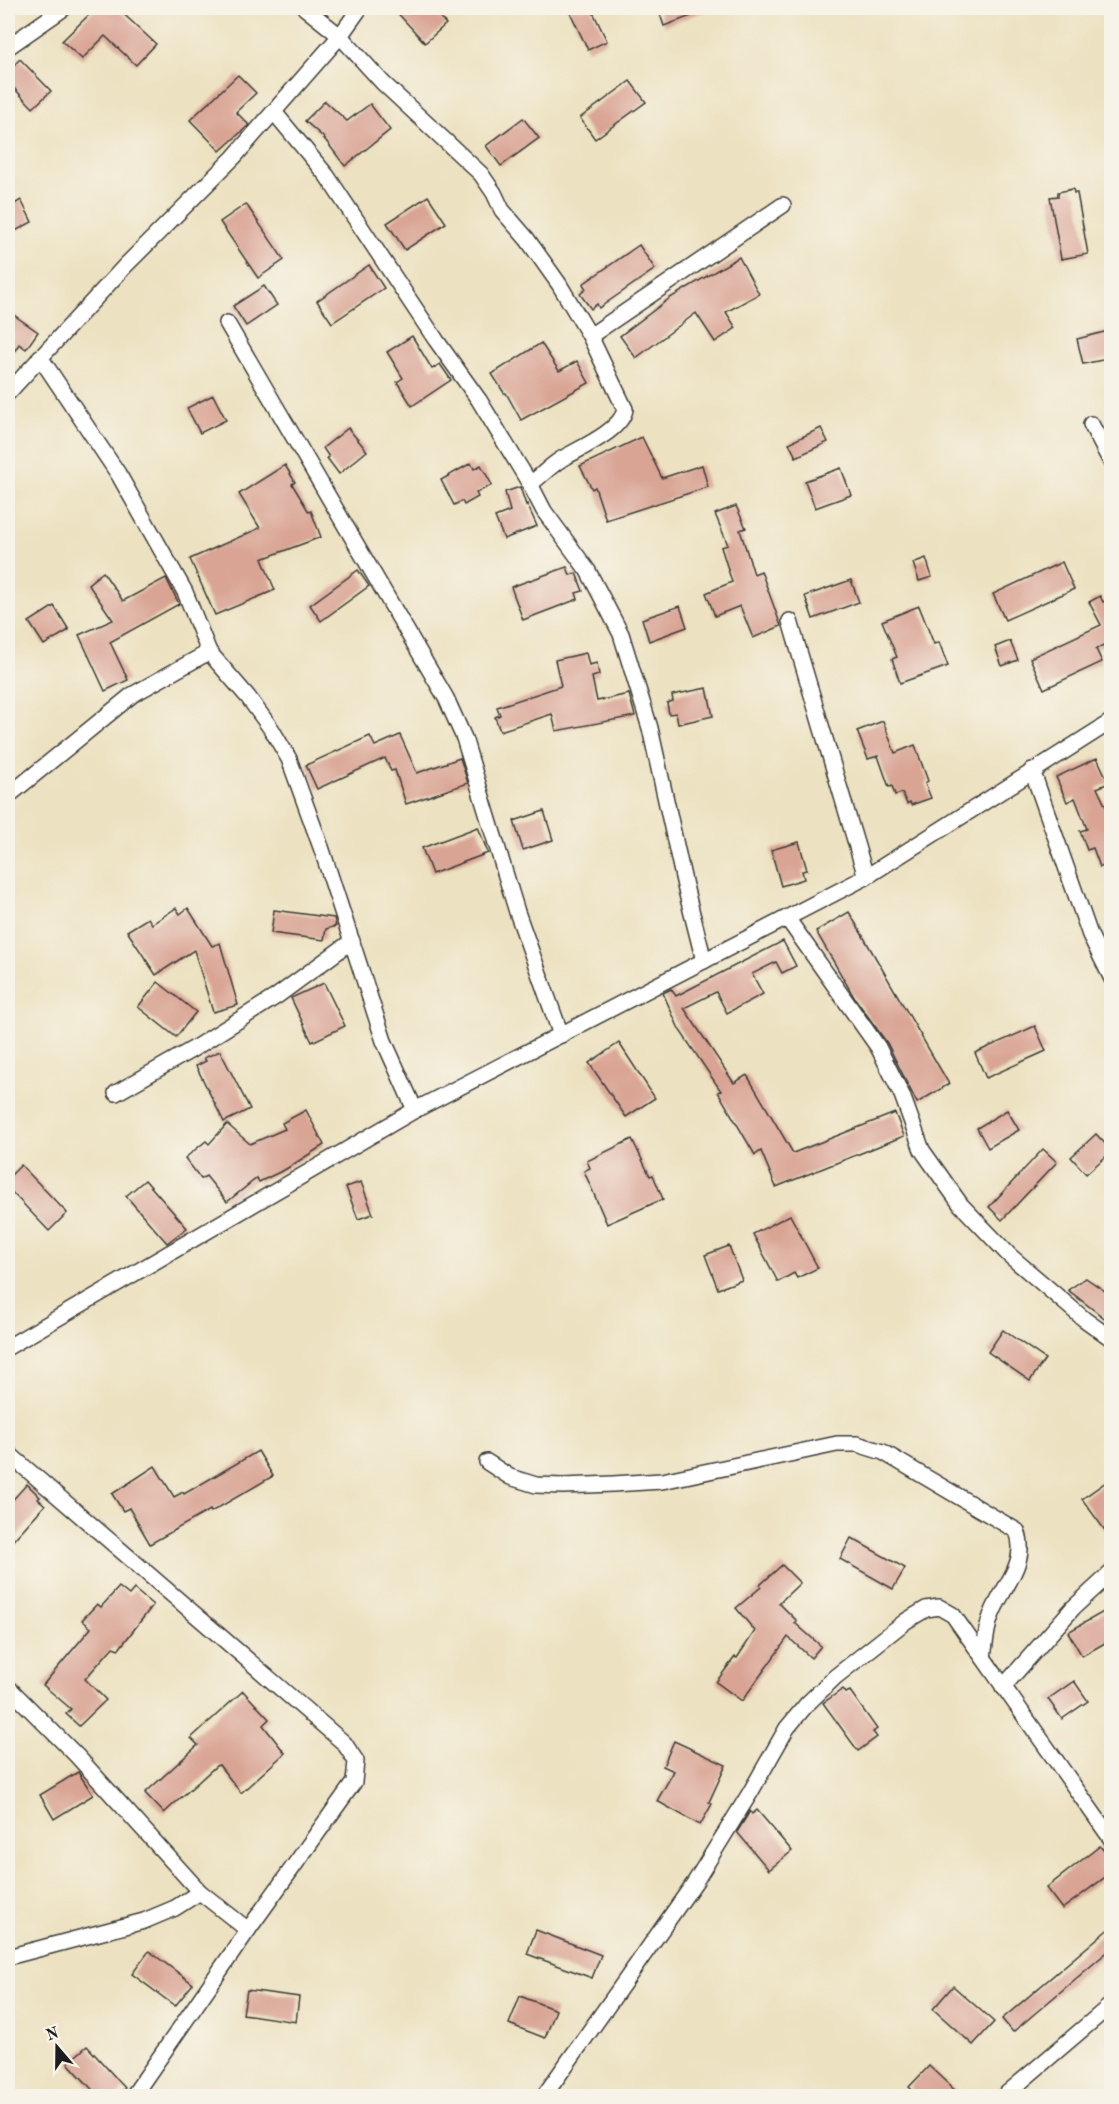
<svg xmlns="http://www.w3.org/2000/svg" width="1119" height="2104" viewBox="0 0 1119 2104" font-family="'Old Standard TT',serif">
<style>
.building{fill:#d9a494}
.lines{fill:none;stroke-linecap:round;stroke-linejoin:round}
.street-casing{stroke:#3b3a35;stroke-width:18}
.street{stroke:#fff;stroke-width:15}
</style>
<rect width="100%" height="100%" fill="#f7f3e8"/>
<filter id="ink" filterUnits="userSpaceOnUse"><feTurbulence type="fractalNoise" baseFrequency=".0167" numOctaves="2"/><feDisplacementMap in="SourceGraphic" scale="12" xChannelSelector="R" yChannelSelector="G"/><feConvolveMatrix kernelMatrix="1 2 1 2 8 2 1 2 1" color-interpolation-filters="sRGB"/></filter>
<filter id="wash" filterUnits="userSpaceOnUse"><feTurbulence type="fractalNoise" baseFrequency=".008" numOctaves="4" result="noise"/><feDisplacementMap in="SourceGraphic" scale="24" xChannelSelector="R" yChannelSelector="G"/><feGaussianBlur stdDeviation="1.35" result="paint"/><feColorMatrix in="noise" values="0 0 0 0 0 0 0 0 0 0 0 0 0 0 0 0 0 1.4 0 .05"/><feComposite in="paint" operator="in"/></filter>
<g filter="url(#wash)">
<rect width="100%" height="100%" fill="#ece1c0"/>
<g id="blocks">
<!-- building -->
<g class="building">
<polygon points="96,8 117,8 156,44 136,65 105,36 82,59 62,41"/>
<polygon points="393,8 431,8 446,24 425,43"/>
<polygon points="568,8 591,8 607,41 588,50"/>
<polygon points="658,8 710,8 710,9 664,26"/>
<polygon points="20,59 51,91 33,108 8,82 8,71"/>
<polygon points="238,75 256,93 236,112 249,125 220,151 190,120"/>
<polygon points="630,81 646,102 595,139 580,118"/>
<polygon points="325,101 347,121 370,104 390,130 345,166 323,137 305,121"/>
<polygon points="523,118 539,138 501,166 486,146"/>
<polygon points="1073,189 1074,193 1077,193 1088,254 1061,259 1050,197 1058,196 1058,192"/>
<polygon points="428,196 446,223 405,250 387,223"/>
<polygon points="21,200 32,222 8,235 8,208"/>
<polygon points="246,204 284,260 258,278 220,222"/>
<polygon points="639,245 655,269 599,308 597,304 591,309 580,294 586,289 583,284"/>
<polygon points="739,257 759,294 726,312 736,328 715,342 696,313 636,358 620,336 670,298"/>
<polygon points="369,265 384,288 332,323 317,301"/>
<polygon points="264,286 277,305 246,326 233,306"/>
<polygon points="8,311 38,332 26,349 19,344 8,361"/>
<polygon points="1112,330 1112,358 1083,364 1077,339"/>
<polygon points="412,336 432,369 440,364 451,380 412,406 397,382 403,378 387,352"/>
<polygon points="541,343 559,371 577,361 589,383 521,420 506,393 504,393 492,374"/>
<polygon points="213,395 226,420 200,433 187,408"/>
<polygon points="348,428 367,451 339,474 327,458 329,457 323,448"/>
<polygon points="821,428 828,442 796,457 789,443"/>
<polygon points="642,437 662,478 702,465 708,487 606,520 595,487 592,489 580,466"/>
<polygon points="471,463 474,469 481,465 492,485 476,493 478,497 464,505 462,501 454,505 441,480"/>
<polygon points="285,465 295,482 292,484 309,512 311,511 321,537 262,559 275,590 215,615 190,559 260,528 239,494"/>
<polygon points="841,468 851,495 815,508 805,481"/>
<polygon points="520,487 526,505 527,504 537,526 504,539 495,517 510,511 505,492"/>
<polygon points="736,506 746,528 740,530 754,574 761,571 781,626 753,638 740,606 715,616 706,593 732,582 721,547 728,545 715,514"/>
<polygon points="926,558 932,577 919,581 913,563"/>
<polygon points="1062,562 1074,589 1005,620 993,594"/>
<polygon points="567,567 570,575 576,573 583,591 576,593 578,599 523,620 511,587"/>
<polygon points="358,570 369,586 321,621 310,605"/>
<polygon points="103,572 123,601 166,578 179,604 110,642 128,680 105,691 79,635 113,620 88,584"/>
<polygon points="851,580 859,602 813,619 805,596"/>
<polygon points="1100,596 1103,602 1112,598 1112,646 1109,642 1096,649 1102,662 1044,689 1030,658 1101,625 1089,602"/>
<polygon points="54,606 69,630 44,645 29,622"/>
<polygon points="680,606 687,627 649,641 642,619"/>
<polygon points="919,606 934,644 939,642 948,666 900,683 892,659 897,657 882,621"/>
<polygon points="1010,641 1018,660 1002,666 995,647"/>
<polygon points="586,653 589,665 597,663 599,675 592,677 597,701 629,694 635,716 556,731 552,714 500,731 495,717 500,715 497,707 561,686 555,660"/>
<polygon points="707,688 713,716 678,724 676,713 669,714 667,703 673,701 672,695"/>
<polygon points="883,721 895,753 915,745 928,781 925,783 931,798 911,805 910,802 907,804 902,793 895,795 892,786 889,787 878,756 868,759 857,731"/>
<polygon points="400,735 417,773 460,758 468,783 406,804 395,770 391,771 385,758 317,789 306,765 370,736 375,746"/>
<polygon points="1097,758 1109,783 1097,788 1108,811 1112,810 1112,864 1100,867 1093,848 1087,850 1080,831 1087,829 1075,798 1067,802 1056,777"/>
<polygon points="544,811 553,840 523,850 514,821"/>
<polygon points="478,827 488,853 432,874 422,848"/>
<polygon points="799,842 807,870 802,871 804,879 781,886 771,850"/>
<polygon points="176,908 180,914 188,908 212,946 220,943 238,1005 213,1012 194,950 156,975 127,931 148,918 152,924"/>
<polygon points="274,910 334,918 336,926 326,929 324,940 271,933"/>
<polygon points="849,912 949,1084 917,1103 887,1043 854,997 816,931"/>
<polygon points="783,941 796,966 782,973 776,962 752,974 763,994 727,1013 716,992 684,1008 734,1083 747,1075 793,1153 895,1113 904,1136 776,1187 761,1151 755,1155 718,1092 721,1091 679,1029 663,993 671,989 676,996"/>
<polygon points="158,982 196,1012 176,1037 138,1007"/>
<polygon points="324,983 345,1026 312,1042 291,998"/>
<polygon points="1035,1026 1046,1051 986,1078 975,1053"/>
<polygon points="619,1043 655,1098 626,1117 589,1063"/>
<polygon points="220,1051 250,1109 224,1122 196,1066 206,1061 204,1058"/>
<polygon points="306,1110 324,1145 286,1169 259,1182 257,1178 227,1202 206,1176 201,1179 185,1158 206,1141 209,1144 227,1124 250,1144 285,1129 282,1123"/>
<polygon points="1007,1110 1019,1130 988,1148 977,1128"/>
<polygon points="1096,1134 1112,1151 1086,1174 1071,1157"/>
<polygon points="632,1139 650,1176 653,1175 663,1199 607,1224 584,1171 590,1168 587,1161"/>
<polygon points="1043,1149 1057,1162 1002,1220 989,1207"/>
<polygon points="21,1165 67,1213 49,1231 8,1188 8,1178"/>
<polygon points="145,1180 187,1228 167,1243 126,1196"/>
<polygon points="361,1182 373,1214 358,1219 346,1187"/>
<polygon points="790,1215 818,1268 797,1278 794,1273 778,1282 753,1234"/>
<polygon points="729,1246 742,1280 718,1289 705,1255"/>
<polygon points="1086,1278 1112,1296 1112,1324 1068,1290"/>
<polygon points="1003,1330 1045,1359 1030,1381 988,1352"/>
<polygon points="258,1451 273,1476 211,1512 210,1510 150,1544 129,1508 123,1511 112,1494 155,1466 174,1497 183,1492 184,1494"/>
<polygon points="1106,1482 1112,1489 1112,1540 1082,1499"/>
<polygon points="27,1484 40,1497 38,1499 45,1505 8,1546 8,1505"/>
<polygon points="851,1538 905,1568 893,1589 840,1559"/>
<polygon points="782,1565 800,1583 779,1603 797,1621 795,1623 821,1646 811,1658 788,1637 742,1701 716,1682 735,1657 737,1658 755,1631 736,1608 761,1587 760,1585"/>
<polygon points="119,1587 129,1595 134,1589 153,1605 119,1649 113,1647 85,1679 106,1700 79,1726 66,1714 71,1709 43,1685 91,1628 82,1620 97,1604 101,1607"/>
<polygon points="1112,1607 1112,1639 1082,1656 1068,1632"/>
<polygon points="1074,1681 1088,1701 1062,1719 1048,1699"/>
<polygon points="843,1689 846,1693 850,1691 877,1729 873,1732 877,1737 858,1751 823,1703"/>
<polygon points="243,1691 269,1719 263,1725 285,1753 241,1793 219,1765 216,1766 164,1813 145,1793 198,1745 191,1738"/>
<polygon points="674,1741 726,1765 709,1802 712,1804 700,1825 657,1801 674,1771 663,1766"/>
<polygon points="78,1772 93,1795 54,1819 40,1795"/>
<polygon points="757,1810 792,1851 769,1870 737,1832 750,1811 752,1814"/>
<polygon points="1100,1846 1112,1861 1112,1872 1062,1909 1046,1888"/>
<polygon points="1112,1926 1112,1948 1013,2032 1002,2019"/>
<polygon points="536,1930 601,1955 592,1978 527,1954"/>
<polygon points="149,1951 193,1984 175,2006 132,1974"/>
<polygon points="953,1986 994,2022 973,2045 933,2009"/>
<polygon points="247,1990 299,1997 296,2022 243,2014"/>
<polygon points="520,1996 556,2010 545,2038 509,2024"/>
<polygon points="87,2046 125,2088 116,2097 99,2097 68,2063"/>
<polygon points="929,2066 962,2097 919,2097 909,2087"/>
</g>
</g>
</g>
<g filter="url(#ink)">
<use href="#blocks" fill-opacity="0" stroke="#3b3a35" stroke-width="1.5"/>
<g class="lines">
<defs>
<g id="street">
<polyline points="305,8 340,36 360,8"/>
<polyline points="8,47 64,8"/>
<polyline points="274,112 327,176 436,340 479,400 530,484"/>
<polyline points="227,323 446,698 464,738 517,912 561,1035"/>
<polyline points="590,336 783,205"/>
<polyline points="40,357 119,475 185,592 209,652 248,697 272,730 289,759 322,850 384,1041 415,1110"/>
<path d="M8,393L125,266L234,157L340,36L383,83L481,174L494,193L502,210L527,239L559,284L590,336L625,409C622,431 578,449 560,460C549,467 540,477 530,484L544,511L588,571L621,634L650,728L685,886L704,961"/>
<polyline points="1091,424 1112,464"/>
<polyline points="790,621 866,877"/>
<polyline points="1032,770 1090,935 1112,979"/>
<polyline points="8,796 132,695 209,652"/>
<polyline points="787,918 878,1047 902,1095 922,1150 961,1205 1009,1255 1084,1319 1112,1339"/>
<polyline points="116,1093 193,1049 277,996 352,941"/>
<polyline points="8,1347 415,1110 866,877 1112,721"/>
<polyline points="8,1453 344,1743 356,1761 354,1782 248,1930 133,2096"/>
<path d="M487,1462L510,1477L536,1485L563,1486L613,1484L662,1481L837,1444H857L883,1452L1017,1531C1030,1564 999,1590 990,1619C986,1631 985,1645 983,1657"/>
<polyline points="8,1687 77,1756 200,1892 248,1930"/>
<polyline points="1003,1687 1073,1608 1112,1572"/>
<polyline points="8,1957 144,1921 175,1908 200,1892"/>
<polyline points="544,2096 695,1882 750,1793 787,1728 807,1704 835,1677 906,1621 926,1609 939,1607 953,1615 1112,1840"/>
<polyline points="1004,2096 1112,2004"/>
</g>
</defs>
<!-- street casing -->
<use href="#street" class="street-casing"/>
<!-- street -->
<use href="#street" class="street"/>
</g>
</g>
<!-- margin -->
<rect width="1119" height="2104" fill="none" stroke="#f7f3e8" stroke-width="30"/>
<!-- north arrow -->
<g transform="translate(57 2047) rotate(340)" stroke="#f7f3e8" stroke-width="4.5" paint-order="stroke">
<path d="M0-4.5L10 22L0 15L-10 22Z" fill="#1c1c1c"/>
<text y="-9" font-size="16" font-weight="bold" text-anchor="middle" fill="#1c1c1c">N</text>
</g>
</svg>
